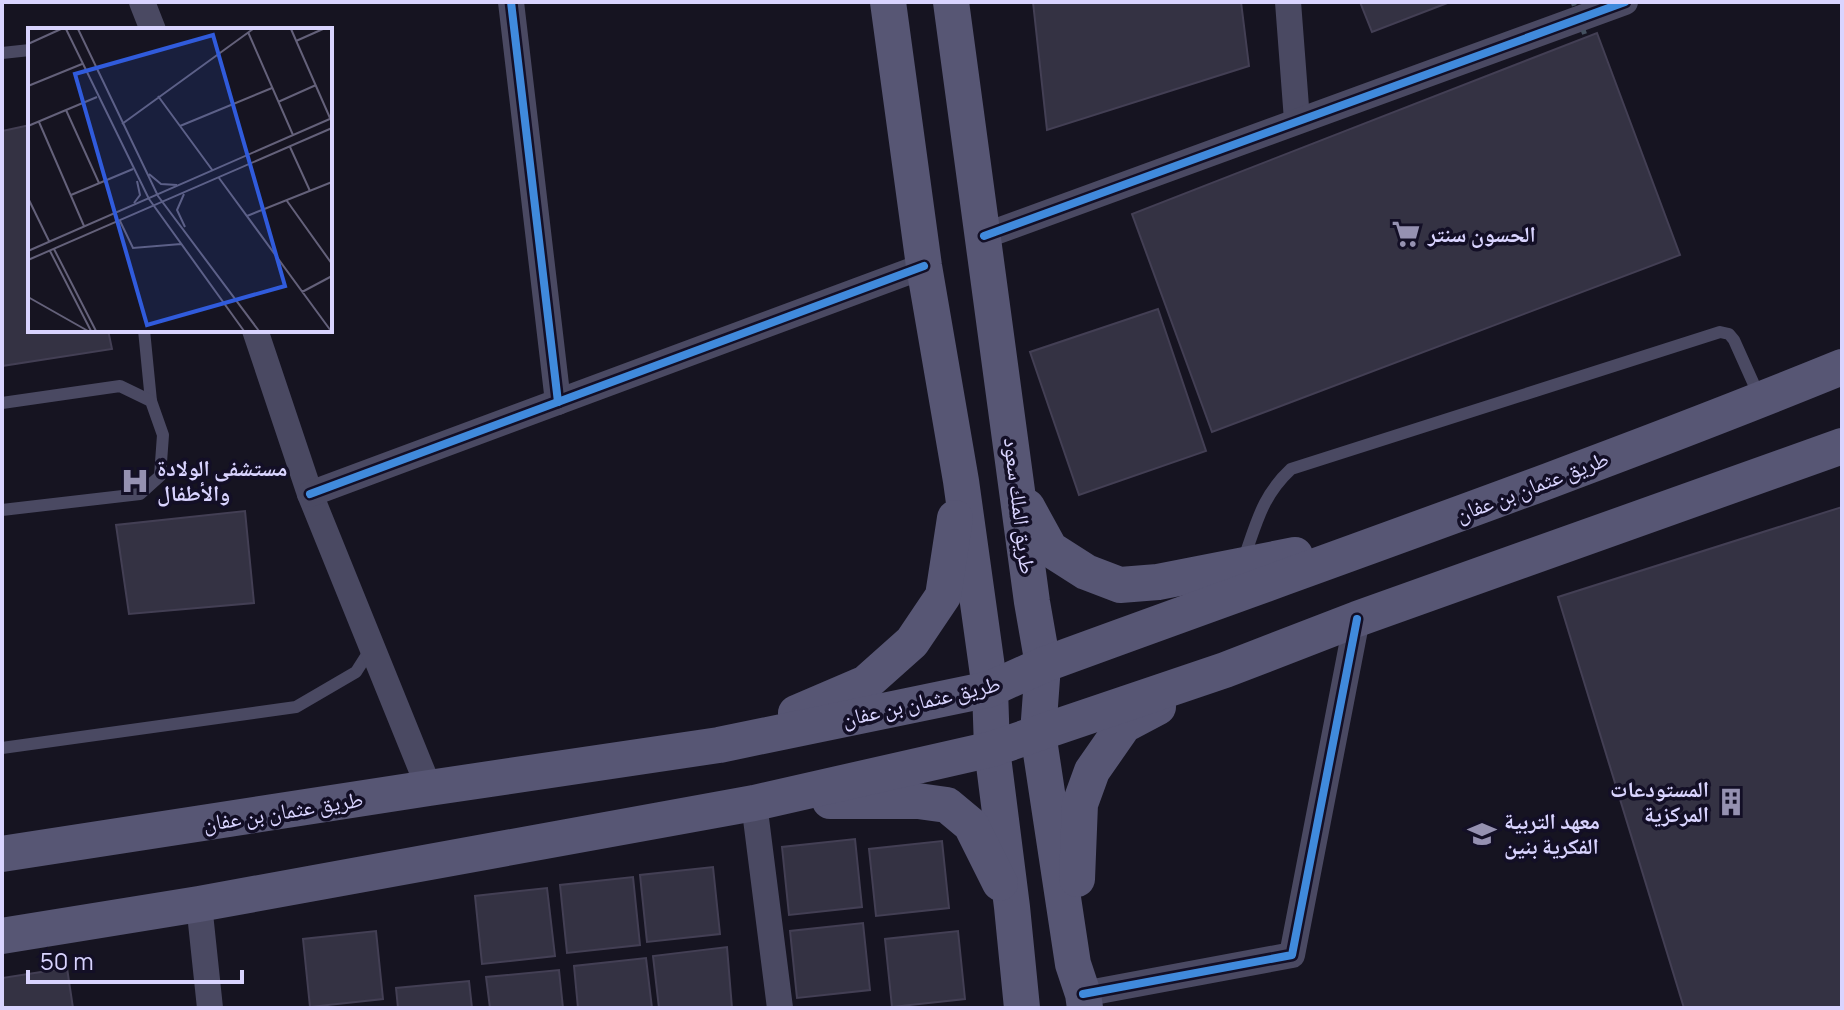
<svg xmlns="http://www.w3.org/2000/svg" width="1844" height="1010" viewBox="0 0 1844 1010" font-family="Manrope,'Noto Naskh Arabic',sans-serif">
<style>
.building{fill:#343243;stroke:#433f54;stroke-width:2}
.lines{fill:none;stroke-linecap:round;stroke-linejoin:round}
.lane{stroke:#4a4962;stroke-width:12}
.street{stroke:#4a4962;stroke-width:26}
.secondary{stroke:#575674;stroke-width:36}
.path-bridge{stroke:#44505f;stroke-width:5;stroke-dasharray:4 6;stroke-linecap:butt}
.cycleway-casing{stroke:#130f26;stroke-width:13}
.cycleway{stroke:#408adc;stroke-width:8}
.labels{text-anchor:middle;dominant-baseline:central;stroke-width:7;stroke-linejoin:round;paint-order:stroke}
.poi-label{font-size:22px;font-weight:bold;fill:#d9d4ff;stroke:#130f26;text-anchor:start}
.street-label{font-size:22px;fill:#d9d4ff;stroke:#130f26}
.inset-road{fill:none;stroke:#64617a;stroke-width:2}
.view{fill:#305bdc;fill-opacity:0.15;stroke:#305bdc;stroke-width:4}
.inset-edge{fill:none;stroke:#d9d4ff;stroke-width:4}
</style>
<rect width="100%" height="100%" fill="#161421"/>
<!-- building -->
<g class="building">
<polygon points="1033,2 1241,2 1249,66 1047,130"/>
<polygon points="1360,2 1450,2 1372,32"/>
<polygon points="1597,33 1680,255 1212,432 1132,214"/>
<polygon points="30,125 30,330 108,330 112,349 2,366 2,131"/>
<polygon points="1158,309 1206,451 1079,495 1030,352"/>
<polygon points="1842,507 1842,1008 1684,1008 1558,597"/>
<polygon points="245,511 254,603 129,614 116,525"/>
<polygon points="855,839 862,907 789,915 782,847"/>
<polygon points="942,841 949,908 876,916 869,849"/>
<polygon points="713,867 720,934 647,942 640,875"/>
<polygon points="633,877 640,945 567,953 560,885"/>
<polygon points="547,888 555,956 482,964 475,896"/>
<polygon points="863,923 870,990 797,998 790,931"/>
<polygon points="376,931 383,999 310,1007 303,939"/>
<polygon points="958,931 965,999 892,1007 885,939"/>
<polygon points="727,947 732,1008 659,1008 653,956"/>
<polygon points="646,958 652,1008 578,1008 574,966"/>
<polygon points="67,968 73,1008 2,1008 2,978"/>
<polygon points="559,970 563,1008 490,1008 486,977"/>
<polygon points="469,981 472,1008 398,1008 396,988"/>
</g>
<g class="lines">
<!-- lane -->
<g class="lane">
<polyline points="2,53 30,50"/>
<polyline points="144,330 151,401"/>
<polyline points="2,403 120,386 151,401 163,435 160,476 140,494 2,510"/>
<path d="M1244,558C1257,522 1262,496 1291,469L1720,332L1729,334L1734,340L1760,398"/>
<polyline points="2,748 296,707 356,672 370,650"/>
</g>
<!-- street -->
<g class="street">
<polyline points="142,2 153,30"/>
<polyline points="511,2 558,402"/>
<polyline points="1288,2 1297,120"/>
<polyline points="984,236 1625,2"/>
<polyline points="255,330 310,494 429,788"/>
<polyline points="310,494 924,266"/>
<polyline points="754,803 780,1008"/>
<polyline points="199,904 210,1008"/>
<polyline points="1083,994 1292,955 1357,619"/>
</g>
<!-- secondary -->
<g class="secondary">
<polyline points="888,2 924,266 961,481 990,689 992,749 1012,907 1022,1008"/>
<polyline points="951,2 1032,602 1043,665 1038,733 1073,964 1083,994 1085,1008"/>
<polyline points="1027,507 1050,549 1086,572 1120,585 1158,582 1295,555"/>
<polyline points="796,713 866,683 912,642 943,596 955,518"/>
<polyline points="830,801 918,801 947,805 971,825 1000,883"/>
<path d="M2,854L429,788L719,745L990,689L1043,665C1310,567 1579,474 1842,367"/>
<polyline points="1077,879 1080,804 1092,771 1124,725 1158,707"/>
<polyline points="2,936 199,904 754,803 992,749 1225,670 1357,619 1842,446"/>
</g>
<!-- path-bridge -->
<polyline class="path-bridge" points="1573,2 1586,38"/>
<defs>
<g id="cycleway">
<polyline points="511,2 558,402"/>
<polyline points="984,236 1625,2"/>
<polyline points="310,494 924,266"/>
<polyline points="1083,994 1292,955 1357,619"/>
</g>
</defs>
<!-- cycleway casing -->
<use href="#cycleway" class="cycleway-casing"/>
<!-- cycleway -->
<use href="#cycleway" class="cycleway"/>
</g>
<!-- icons -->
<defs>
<symbol id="supermarket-bare" viewBox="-9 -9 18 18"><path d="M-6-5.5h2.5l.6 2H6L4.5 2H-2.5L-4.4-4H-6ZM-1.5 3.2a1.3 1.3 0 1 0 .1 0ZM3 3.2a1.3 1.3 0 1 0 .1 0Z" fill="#9591b1" stroke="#130f26" stroke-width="2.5" paint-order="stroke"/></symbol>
<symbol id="hospital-bare" viewBox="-9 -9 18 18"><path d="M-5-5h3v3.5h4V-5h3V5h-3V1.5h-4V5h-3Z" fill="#9591b1" stroke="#130f26" stroke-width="2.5" paint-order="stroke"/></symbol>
<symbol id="building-bare" viewBox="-9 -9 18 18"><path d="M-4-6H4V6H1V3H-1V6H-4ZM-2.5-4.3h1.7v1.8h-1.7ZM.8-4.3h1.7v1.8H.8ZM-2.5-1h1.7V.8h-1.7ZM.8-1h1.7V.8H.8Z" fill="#9591b1" stroke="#130f26" stroke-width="2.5" paint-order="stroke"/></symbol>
<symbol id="university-bare" viewBox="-9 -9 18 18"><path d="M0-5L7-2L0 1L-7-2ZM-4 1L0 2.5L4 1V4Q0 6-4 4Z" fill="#9591b1" stroke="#130f26" stroke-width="2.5" paint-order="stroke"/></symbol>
</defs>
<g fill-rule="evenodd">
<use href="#supermarket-bare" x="1386" y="214" width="40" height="40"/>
<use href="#hospital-bare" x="115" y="461" width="40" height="40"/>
<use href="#building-bare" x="1711" y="782" width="40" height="40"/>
<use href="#university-bare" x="1462" y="814" width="40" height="40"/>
</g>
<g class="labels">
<!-- poi labels -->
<g class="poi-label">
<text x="1428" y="234">الحسون سنتر</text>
<text x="157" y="468">مستشفى الولادة<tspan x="157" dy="25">والأطفال</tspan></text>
<text x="1709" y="789" text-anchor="end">المستودعات<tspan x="1709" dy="25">المركزية</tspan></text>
<text x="1504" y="821">معهد التربية<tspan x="1504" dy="25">الفكرية بنين</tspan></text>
</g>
<!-- street labels -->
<g class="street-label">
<text transform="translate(1532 486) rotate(-21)">طريق عثمان بن عفان</text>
<text transform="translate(1020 506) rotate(83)">طريق الملك سعود</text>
<text transform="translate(921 701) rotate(-13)">طريق عثمان بن عفان</text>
<text transform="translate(283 811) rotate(-9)">طريق عثمان بن عفان</text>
</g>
</g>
<!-- overview -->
<g transform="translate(28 28)">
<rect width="304" height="304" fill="#161421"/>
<path class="inset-road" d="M38,1L121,171L216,303M50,1L130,168L231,303M263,1L302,90M220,4L265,107M268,13L295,1M0,16L33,1M0,58L54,36M130,68L185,143M250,74L288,57M38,82L71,155M11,94L56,198M94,96L225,1M0,98L69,69M152,98L244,60M262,119L282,163M121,146L133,156L149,157M191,150L303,303M156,166L149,182L157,199M43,167L105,141M0,170L21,213M259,173L304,236M106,175L112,167L109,153M219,188L304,154M92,193L105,220L153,216M26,221L68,303M0,223L304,90M22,223L63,303M0,232L304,100M274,264L304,248M0,269L60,303"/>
<path class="view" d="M185,7L257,258L119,297L47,46Z"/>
<rect width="304" height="304" class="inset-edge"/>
</g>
<!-- border -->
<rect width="1844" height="1010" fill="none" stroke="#d9d4ff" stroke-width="8"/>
<!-- scale -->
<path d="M28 970v12h214v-12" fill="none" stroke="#d9d4ff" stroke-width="4"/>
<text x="40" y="970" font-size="24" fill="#d9d4ff" stroke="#130f26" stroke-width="6" paint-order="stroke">50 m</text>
</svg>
